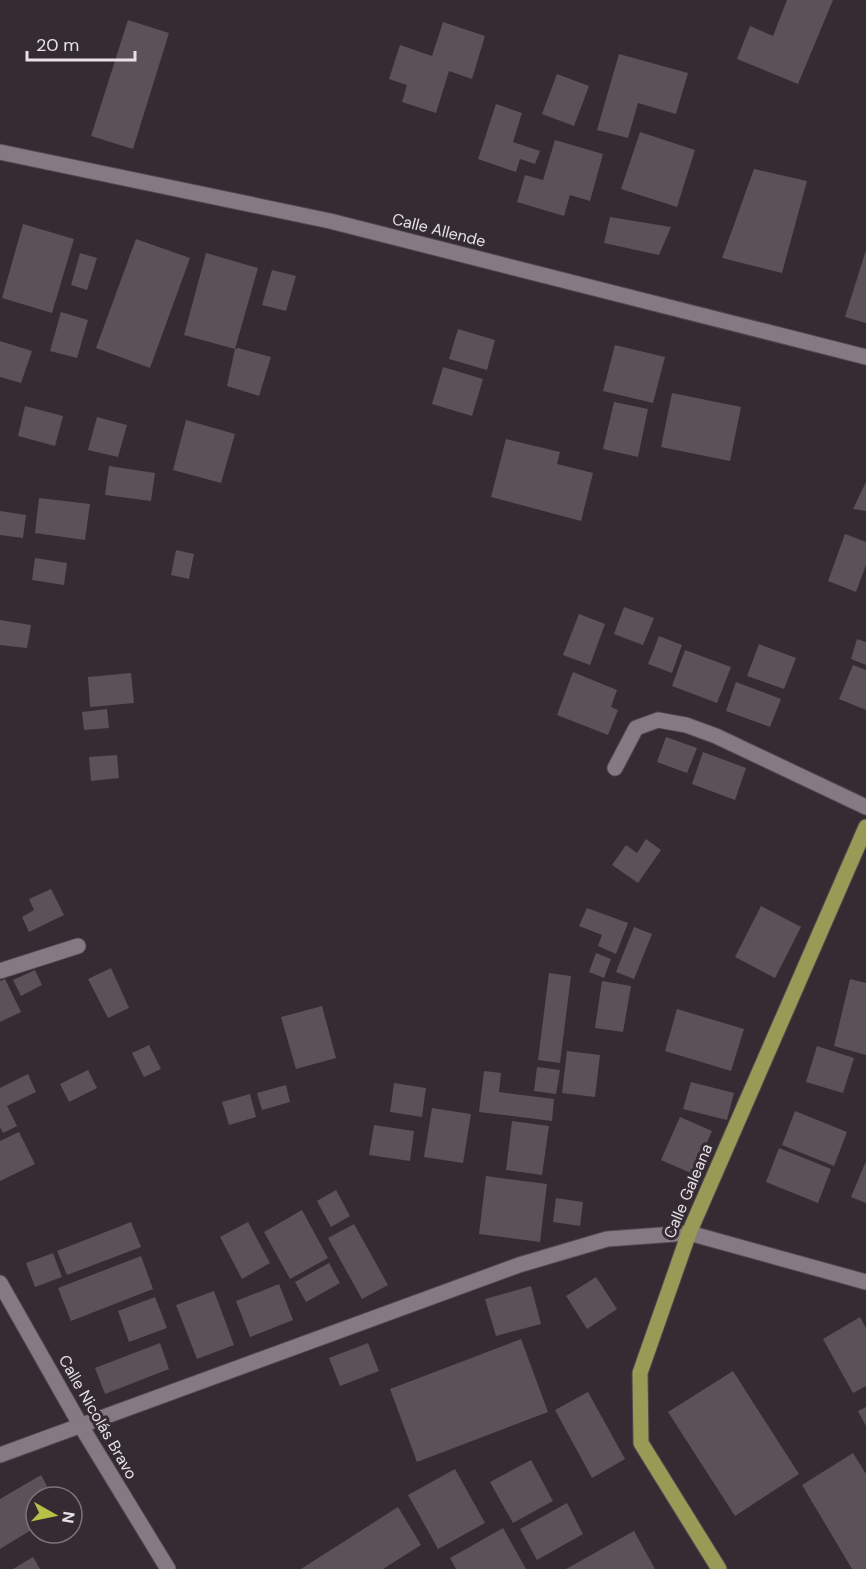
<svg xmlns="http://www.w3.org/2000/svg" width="866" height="1569" viewBox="0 0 866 1569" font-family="'DM Sans',sans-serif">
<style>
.building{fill:#5b5159}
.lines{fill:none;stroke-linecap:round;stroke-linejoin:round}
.street-casing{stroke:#514950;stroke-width:17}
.primary-casing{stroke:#514950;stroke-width:17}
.street{stroke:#857a83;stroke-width:15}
.primary{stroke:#999a55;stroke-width:15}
.labels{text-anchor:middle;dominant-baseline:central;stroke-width:6;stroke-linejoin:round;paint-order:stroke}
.street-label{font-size:16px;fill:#e7e1e6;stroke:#342b33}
</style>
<rect width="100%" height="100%" fill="#342b33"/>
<!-- building -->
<g class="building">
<polygon points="787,0 833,0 798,84 737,59 750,26 773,36"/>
<polygon points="128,20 169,33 133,149 91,136"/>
<polygon points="443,22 485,36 472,79 449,71 436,113 402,102 407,85 389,79 400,45 432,56"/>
<polygon points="619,54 688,73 676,114 638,103 628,138 597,130"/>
<polygon points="557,74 589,86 574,126 542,114"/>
<polygon points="496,104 522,113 513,142 540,151 535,164 520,159 516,172 478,159"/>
<polygon points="640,132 695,150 677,207 621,189"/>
<polygon points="555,140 603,154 590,201 570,195 564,216 517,202 525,175 543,180"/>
<polygon points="754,169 807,181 782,273 722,258"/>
<polygon points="610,217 671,227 659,255 604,243"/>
<polygon points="23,224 74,239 52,313 2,298"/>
<polygon points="136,239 190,258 150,368 96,348"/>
<polygon points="866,250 866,323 845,317"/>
<polygon points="80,253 97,258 87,290 71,285"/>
<polygon points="206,253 258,268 235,349 238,348 271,357 259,396 227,386 235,349 184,335"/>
<polygon points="272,270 296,276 286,311 262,305"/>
<polygon points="61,312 88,320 77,358 50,351"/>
<polygon points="458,329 495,340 487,370 449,359"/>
<polygon points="0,341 32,351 21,383 0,377"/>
<polygon points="615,345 665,357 653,403 603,391"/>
<polygon points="443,367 483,379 472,416 432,404"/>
<polygon points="672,393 741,407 730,461 661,447"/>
<polygon points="614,402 648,409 638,457 603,449"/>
<polygon points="25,406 63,416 55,446 18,436"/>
<polygon points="97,417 127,425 118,457 88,450"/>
<polygon points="186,420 235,434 221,483 173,470"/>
<polygon points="506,439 560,452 557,464 593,473 581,521 491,497"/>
<polygon points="109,466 155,473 151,501 105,495"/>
<polygon points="866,482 866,511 853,509"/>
<polygon points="39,498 90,504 85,540 35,533"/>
<polygon points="0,511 26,515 23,538 0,535"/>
<polygon points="845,534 866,542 866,565 856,592 828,581"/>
<polygon points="176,550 194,554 189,579 171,575"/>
<polygon points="35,558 67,563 64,585 32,580"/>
<polygon points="624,607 654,618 643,645 614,634"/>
<polygon points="579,614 605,624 590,665 563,655"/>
<polygon points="0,620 31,625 27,648 0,645"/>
<polygon points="659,636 682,645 672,673 648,664"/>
<polygon points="857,639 866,642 866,665 851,659"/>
<polygon points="759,644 796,658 784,689 747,676"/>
<polygon points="685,650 731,667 717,703 672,686"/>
<polygon points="853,665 866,670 866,710 839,699"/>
<polygon points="573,672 617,690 611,707 618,710 608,735 557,715"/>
<polygon points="131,673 134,703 90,707 88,677"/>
<polygon points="736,682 781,699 770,727 726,711"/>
<polygon points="107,709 109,728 84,730 82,712"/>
<polygon points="666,737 697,748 687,773 657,762"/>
<polygon points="703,752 746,768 735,800 692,784"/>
<polygon points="117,755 119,778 91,781 89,757"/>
<polygon points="646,839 661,850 638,883 612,865 626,845 637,853"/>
<polygon points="51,889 64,915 29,932 22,917 34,910 29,899"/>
<polygon points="761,906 801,927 775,978 735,957"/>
<polygon points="587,908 628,923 616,954 598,946 602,935 579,926"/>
<polygon points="634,927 652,934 634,979 616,972"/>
<polygon points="596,953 611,959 604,978 589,972"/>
<polygon points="111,968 129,1008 108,1018 88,979"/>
<polygon points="35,970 42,985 21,996 13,980"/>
<polygon points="549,973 571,976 560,1063 538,1060"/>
<polygon points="5,979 21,1012 0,1022 0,981"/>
<polygon points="850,979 866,983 866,1055 834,1046"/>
<polygon points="602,981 631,986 623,1032 595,1028"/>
<polygon points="322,1006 336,1058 296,1069 281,1017"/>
<polygon points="677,1009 744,1029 731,1071 665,1051"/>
<polygon points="149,1045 161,1069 144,1077 132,1053"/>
<polygon points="817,1046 854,1058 843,1093 806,1082"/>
<polygon points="567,1051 600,1055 595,1097 562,1093"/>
<polygon points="537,1067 560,1070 556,1094 534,1091"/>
<polygon points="88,1070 97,1088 69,1102 60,1084"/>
<polygon points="484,1071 501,1073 499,1092 554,1099 552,1121 479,1112"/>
<polygon points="28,1074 36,1092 7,1106 17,1126 3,1133 0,1127 0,1088"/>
<polygon points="691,1082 734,1093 727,1120 683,1109"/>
<polygon points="394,1083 426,1088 422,1117 390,1112"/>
<polygon points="286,1085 290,1102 262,1110 257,1093"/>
<polygon points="250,1094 256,1117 229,1125 222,1102"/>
<polygon points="432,1108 471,1114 463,1163 424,1157"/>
<polygon points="795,1111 847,1132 834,1166 782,1145"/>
<polygon points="680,1117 712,1131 693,1174 661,1160"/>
<polygon points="512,1121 549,1126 542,1175 506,1170"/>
<polygon points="374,1125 414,1131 410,1161 369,1155"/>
<polygon points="19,1132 35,1164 0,1181 0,1141"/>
<polygon points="779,1148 831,1169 818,1203 766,1182"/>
<polygon points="866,1161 866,1203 851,1197"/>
<polygon points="486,1176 547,1184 540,1242 479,1234"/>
<polygon points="336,1190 350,1216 331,1227 317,1201"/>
<polygon points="556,1198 583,1202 580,1226 553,1222"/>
<polygon points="302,1210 328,1258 290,1279 264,1232"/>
<polygon points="131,1222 141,1247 67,1275 57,1251"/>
<polygon points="248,1222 270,1263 242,1279 220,1237"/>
<polygon points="354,1224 388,1285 362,1299 328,1238"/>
<polygon points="53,1253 62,1277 35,1287 26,1263"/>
<polygon points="141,1256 153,1289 71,1321 58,1288"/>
<polygon points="329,1263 340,1283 306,1302 295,1282"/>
<polygon points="596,1277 617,1309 587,1329 566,1296"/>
<polygon points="279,1284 293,1320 250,1337 236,1301"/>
<polygon points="531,1286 541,1324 496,1336 485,1299"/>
<polygon points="214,1291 234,1345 197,1359 176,1305"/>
<polygon points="155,1297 167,1328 129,1342 118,1311"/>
<polygon points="860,1317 866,1328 866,1386 853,1393 823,1339"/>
<polygon points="521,1339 548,1412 417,1462 390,1389"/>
<polygon points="160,1343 169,1369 105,1394 95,1368"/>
<polygon points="368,1343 379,1371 340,1386 329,1358"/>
<polygon points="733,1371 799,1474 735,1516 668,1412"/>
<polygon points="588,1392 625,1459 592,1478 555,1410"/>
<polygon points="866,1407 866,1426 858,1411"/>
<polygon points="853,1453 866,1474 866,1569 852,1569 802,1485"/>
<polygon points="531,1460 553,1501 513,1523 490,1482"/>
<polygon points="455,1469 485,1523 438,1549 408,1495"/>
<polygon points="41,1475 53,1497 36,1497 36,1527 0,1549 0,1499"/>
<polygon points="567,1503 583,1534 537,1560 520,1529"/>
<polygon points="398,1507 421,1545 383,1569 301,1569"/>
<polygon points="503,1528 526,1569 456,1569 450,1558"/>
<polygon points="634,1531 655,1569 566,1569"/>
<polygon points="33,1557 40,1569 13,1569"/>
</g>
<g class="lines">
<defs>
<g id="street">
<polyline points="0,152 330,221 866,357"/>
<polyline points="615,768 636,728 658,720 686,725 716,736 866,807"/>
<polyline points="0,971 78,946"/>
<polyline points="0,1283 81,1426 168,1569"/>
<polyline points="0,1455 519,1265 607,1239 689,1233 866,1282"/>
</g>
<polyline id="primary" points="719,1569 641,1443 640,1373 689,1233 866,827"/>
</defs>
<!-- street casing -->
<use href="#street" class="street-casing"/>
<!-- primary casing -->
<use href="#primary" class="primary-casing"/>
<!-- street -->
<use href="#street" class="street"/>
<!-- primary -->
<use href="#primary" class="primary"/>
</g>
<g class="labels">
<!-- street labels -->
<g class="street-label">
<text transform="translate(439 230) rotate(14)">Calle Allende</text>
<text transform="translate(688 1191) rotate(-67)">Calle Galeana</text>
<text transform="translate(98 1417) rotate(60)">Calle Nicolás Bravo</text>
</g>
</g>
<!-- north arrow -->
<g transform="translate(54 1515) rotate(99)"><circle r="28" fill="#342b33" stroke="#7c747b" stroke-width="1.5"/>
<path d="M0-4.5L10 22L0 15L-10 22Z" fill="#b7c148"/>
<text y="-9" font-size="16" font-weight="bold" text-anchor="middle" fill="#e7e1e6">N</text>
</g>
<!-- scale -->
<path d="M27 51v9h108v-9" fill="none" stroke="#e7e1e6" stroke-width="3"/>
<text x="36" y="51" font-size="18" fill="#e7e1e6" stroke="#342b33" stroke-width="4.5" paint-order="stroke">20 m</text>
</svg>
